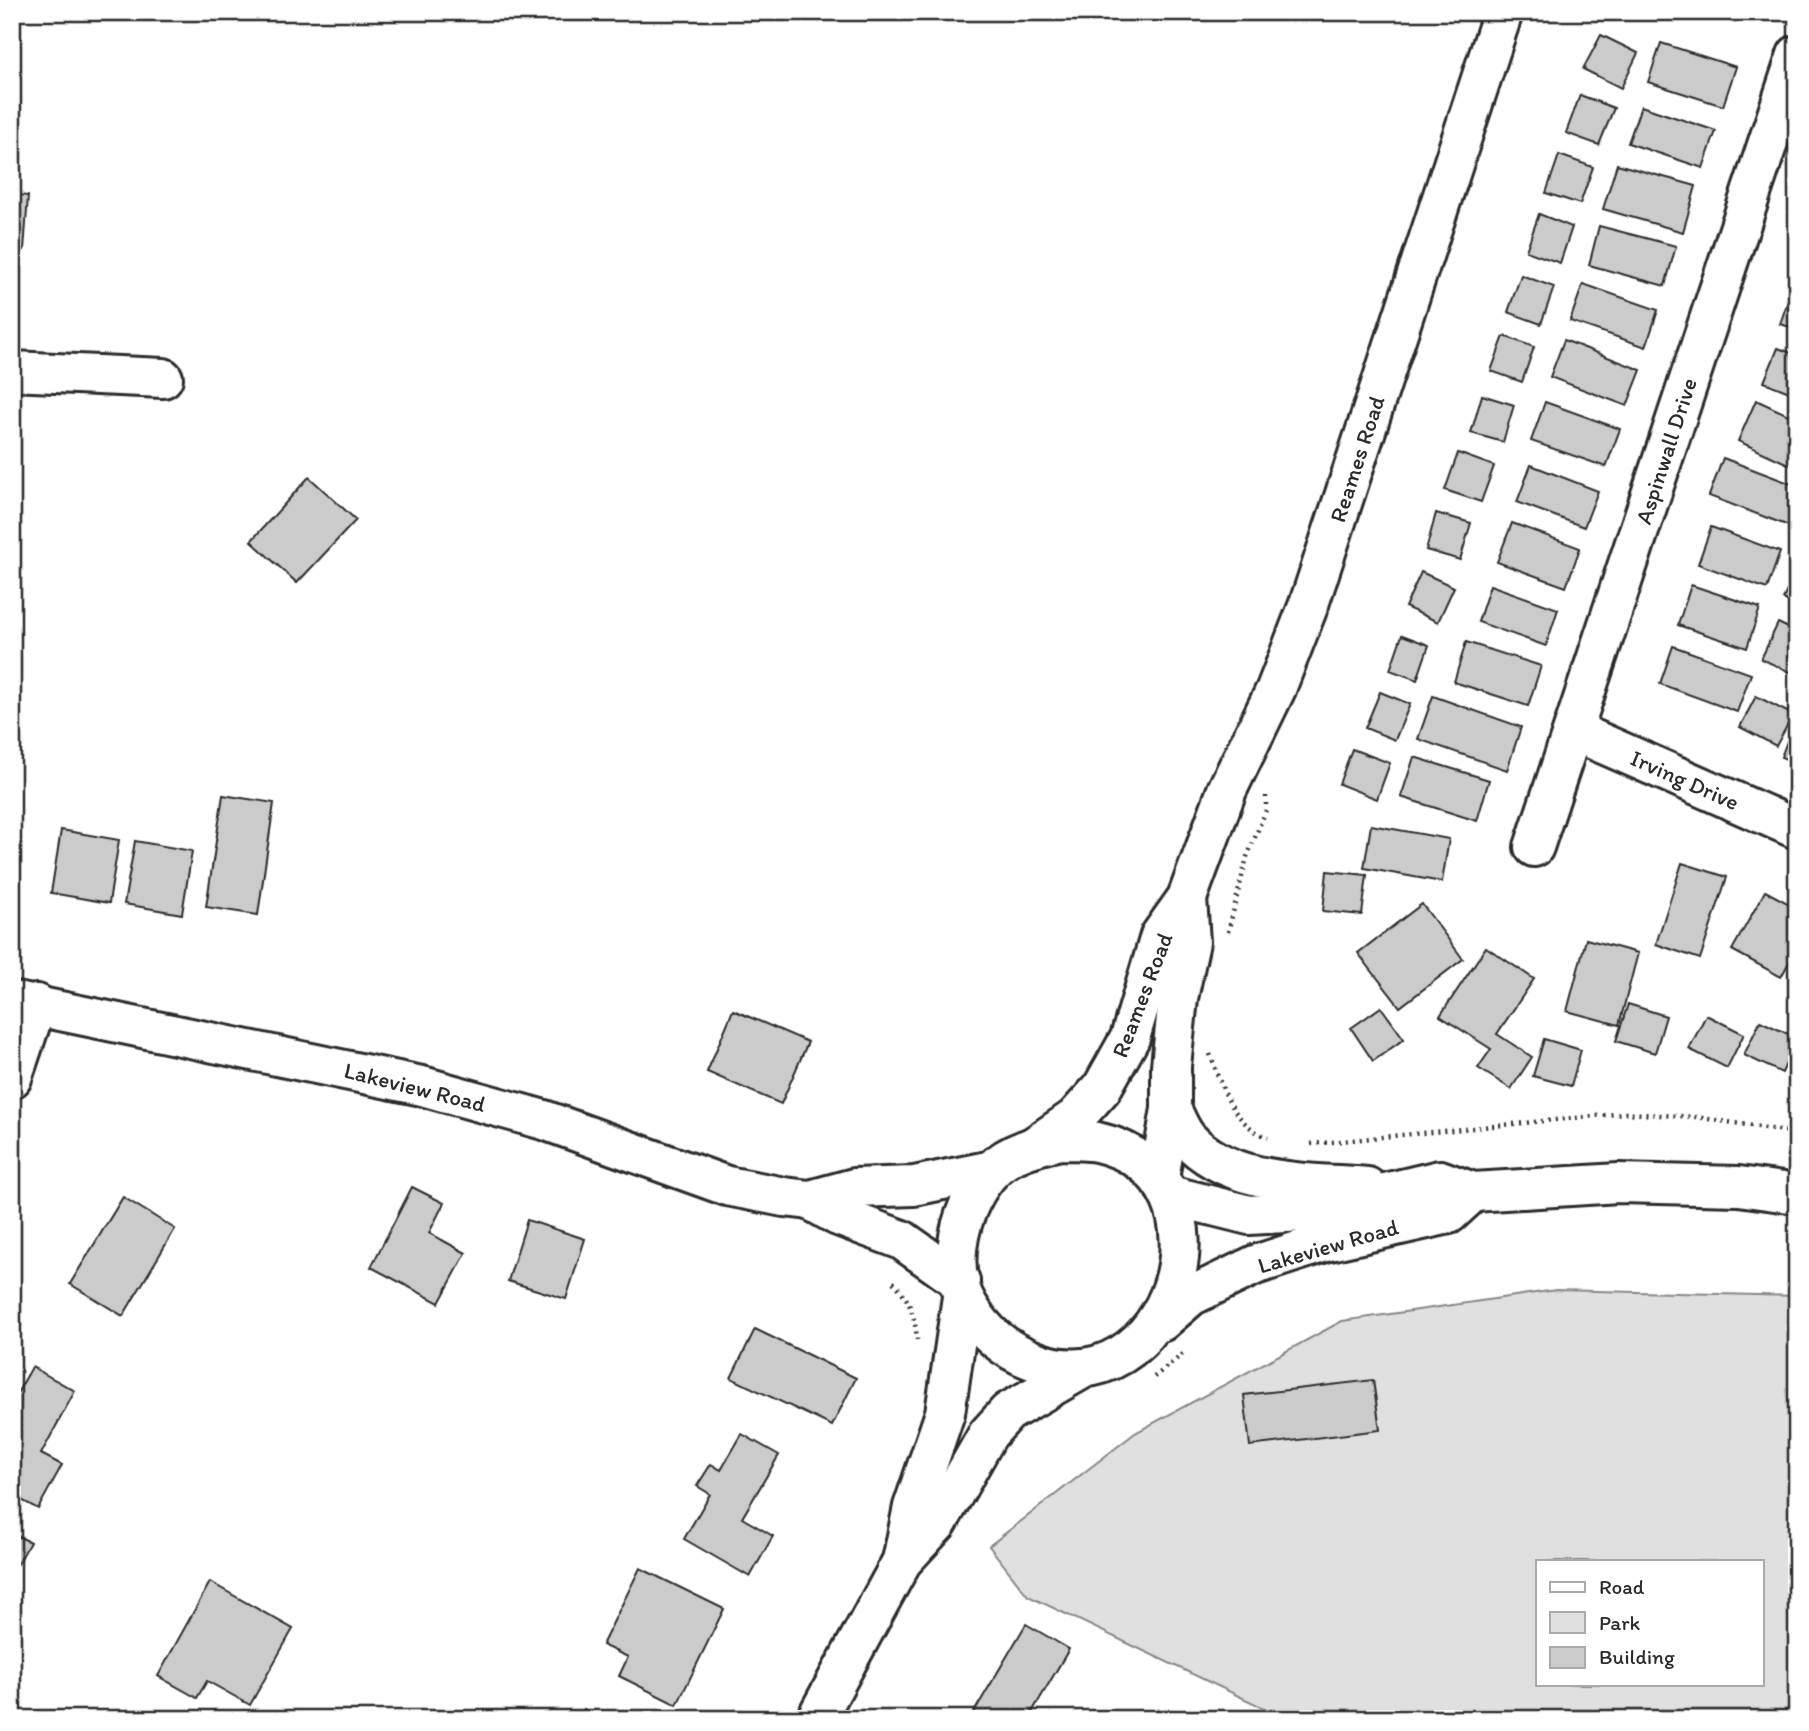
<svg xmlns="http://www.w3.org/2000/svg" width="1809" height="1731" viewBox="0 0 1809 1731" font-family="Itim,sans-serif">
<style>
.green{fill:#e0e0e0;stroke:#868686;stroke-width:2;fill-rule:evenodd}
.building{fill:#cbcbcb;stroke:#2b2b2b;stroke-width:2}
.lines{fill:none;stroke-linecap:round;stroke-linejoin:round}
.minor-casing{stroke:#2b2b2b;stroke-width:44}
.major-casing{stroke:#2b2b2b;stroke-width:44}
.path{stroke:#2b2b2b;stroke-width:4.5;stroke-dasharray:2 5;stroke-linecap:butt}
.minor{stroke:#fff;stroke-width:38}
.major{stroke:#fff;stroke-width:38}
.labels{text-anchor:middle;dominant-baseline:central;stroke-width:5;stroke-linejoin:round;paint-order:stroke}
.street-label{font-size:23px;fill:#2b2b2b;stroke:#fff}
</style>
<rect width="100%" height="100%" fill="#fff"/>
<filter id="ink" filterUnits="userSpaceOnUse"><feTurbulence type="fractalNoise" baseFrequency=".0143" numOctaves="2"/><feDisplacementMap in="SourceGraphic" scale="14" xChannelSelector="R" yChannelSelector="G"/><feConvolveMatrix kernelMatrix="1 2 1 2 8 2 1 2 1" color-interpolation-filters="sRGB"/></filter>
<g filter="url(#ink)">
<!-- green -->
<path class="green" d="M1556,1290L1797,1296V1719H1287L1028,1596L989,1546L1135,1433L1342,1321ZM1538,1561H1762V1684H1538Z"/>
<!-- building -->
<g class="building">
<polygon points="1601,35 1638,53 1621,88 1583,69"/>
<polygon points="1661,43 1736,67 1723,106 1648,82"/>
<polygon points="1580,95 1614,108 1599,145 1566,133"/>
<polygon points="1641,106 1716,131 1703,168 1628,143"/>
<polygon points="1559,155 1593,167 1580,204 1546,193"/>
<polygon points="1617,164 1696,186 1683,232 1603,209"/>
<polygon points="12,194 28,196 24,250 12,249"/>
<polygon points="1539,214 1572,227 1560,263 1526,251"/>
<polygon points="1599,226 1676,246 1665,286 1589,265"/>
<polygon points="1521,275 1554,287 1541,324 1508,312"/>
<polygon points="1583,284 1658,310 1646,347 1570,321"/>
<polygon points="1793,286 1797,287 1797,329 1780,324"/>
<polygon points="1504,336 1534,347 1522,382 1491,371"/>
<polygon points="1564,340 1641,370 1627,406 1550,377"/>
<polygon points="1778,348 1797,355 1797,395 1764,382"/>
<polygon points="1482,395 1514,405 1503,442 1471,433"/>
<polygon points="1756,400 1797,419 1797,468 1738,441"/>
<polygon points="1545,402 1620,429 1606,467 1531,441"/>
<polygon points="1458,453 1494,466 1481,502 1445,490"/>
<polygon points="1723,458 1797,486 1797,529 1709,496"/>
<polygon points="1531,465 1598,491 1584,527 1517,502"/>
<polygon points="309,477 356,520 297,583 251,541"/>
<polygon points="1436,513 1471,523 1460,560 1426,550"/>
<polygon points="1512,523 1580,548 1566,587 1497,562"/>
<polygon points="1711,527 1780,552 1767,589 1698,564"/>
<polygon points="1797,569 1797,606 1783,599"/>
<polygon points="1421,572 1454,587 1438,622 1405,607"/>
<polygon points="1490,585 1558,609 1546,646 1478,622"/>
<polygon points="1691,585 1760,608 1747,648 1678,625"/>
<polygon points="1778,623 1797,632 1797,675 1761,659"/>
<polygon points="1402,635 1429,645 1417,680 1390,670"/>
<polygon points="1466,642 1541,666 1528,706 1454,682"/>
<polygon points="1673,646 1751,674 1737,712 1660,684"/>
<polygon points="1380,692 1410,704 1395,740 1365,728"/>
<polygon points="1433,696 1521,727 1507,770 1418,739"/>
<polygon points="1756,696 1793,715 1776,746 1740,727"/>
<polygon points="1795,721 1797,722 1797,763 1781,757"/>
<polygon points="1352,749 1390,763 1377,799 1339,784"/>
<polygon points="1414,757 1489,780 1477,821 1401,797"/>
<polygon points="223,795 274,803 258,915 206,907"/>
<polygon points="1371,825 1449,839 1442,882 1364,868"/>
<polygon points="61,830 119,840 109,903 51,893"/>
<polygon points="135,841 192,851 182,914 124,904"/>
<polygon points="1682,863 1727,877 1700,959 1656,944"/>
<polygon points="1327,871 1367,875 1362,915 1323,911"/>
<polygon points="1765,891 1797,908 1797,948 1781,977 1732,950"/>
<polygon points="1422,904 1463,959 1400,1007 1358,953"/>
<polygon points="1586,939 1638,953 1619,1025 1567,1011"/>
<polygon points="1486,947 1534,979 1497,1034 1532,1057 1511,1089 1478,1068 1491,1049 1440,1016"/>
<polygon points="1628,1004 1666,1016 1655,1053 1616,1041"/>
<polygon points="1381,1007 1404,1039 1373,1061 1351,1028"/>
<polygon points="733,1010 808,1042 781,1104 707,1072"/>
<polygon points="1706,1015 1744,1034 1727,1068 1689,1049"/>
<polygon points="1760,1021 1797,1038 1782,1073 1744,1055"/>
<polygon points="1544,1039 1581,1050 1571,1086 1533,1076"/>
<polygon points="412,1187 444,1203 429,1233 466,1253 439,1303 371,1267"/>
<polygon points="123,1197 175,1229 123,1316 70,1284"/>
<polygon points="527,1220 585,1239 566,1299 508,1281"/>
<polygon points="755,1329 856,1378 832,1426 731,1378"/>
<polygon points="32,1367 75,1391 41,1454 62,1465 38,1509 12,1495 12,1402"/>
<polygon points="1373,1380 1380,1430 1250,1446 1244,1395"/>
<polygon points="742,1434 779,1455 742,1518 773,1536 750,1577 684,1539 710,1494 697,1486 711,1464 721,1470"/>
<polygon points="12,1533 30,1542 18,1564 12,1561"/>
<polygon points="640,1568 724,1609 677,1705 619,1676 628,1657 602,1645"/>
<polygon points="210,1582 293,1629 250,1705 207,1681 197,1698 158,1676"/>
<polygon points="1026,1624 1069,1649 1028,1719 970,1719"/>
<polygon points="584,1709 600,1719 577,1719"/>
</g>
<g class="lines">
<defs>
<g id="minor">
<polyline points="12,371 163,378"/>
<polyline points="1574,731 1797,829"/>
<polyline points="1534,847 1797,55"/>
<polyline points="12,1078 37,1004"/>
</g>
<g id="major">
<polyline points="12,1001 422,1086 544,1120 727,1186 784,1197 810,1200 854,1188 914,1186 992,1170"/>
<path d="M1171,1109C1176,1118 1180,1130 1187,1138C1230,1186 1308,1182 1367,1187"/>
<path d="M1060,1140C1072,1140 1086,1140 1097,1142C1249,1176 1170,1416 1032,1360C1004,1349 985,1333 969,1307C943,1266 961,1202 993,1169C1010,1152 1038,1145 1060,1140Z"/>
<polyline points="1033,1147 1075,1118 1102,1088 1130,1038 1160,936 1187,898 1227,790 1276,689 1309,604 1503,12"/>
<polyline points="1159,1178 1171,1109 1171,1066 1178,998 1190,942 1187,898"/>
<polyline points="1169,1195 1249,1215 1305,1212 1440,1180 1473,1192 1619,1183 1739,1186 1797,1194"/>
<polyline points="810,1200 838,1216 902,1240 960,1281"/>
<polyline points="1161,1322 1191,1296 1255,1265 1325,1242 1449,1214 1473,1192"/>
<polyline points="902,1561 913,1507 945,1413 962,1297"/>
<polyline points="816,1719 902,1561 938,1522 988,1434 1008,1412 1084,1368"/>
</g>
</defs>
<!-- minor casing -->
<use href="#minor" class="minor-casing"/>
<!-- major casing -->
<use href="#major" class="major-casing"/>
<!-- path -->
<g class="path">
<polyline points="1228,932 1247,857 1266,810 1266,796"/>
<path d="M1210,1054C1223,1089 1231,1122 1268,1138"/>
<polyline points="1311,1144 1625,1113 1696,1117 1797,1133"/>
<path d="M893,1282C910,1298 915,1317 917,1340"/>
<polyline points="1154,1377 1183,1354"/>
</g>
<!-- minor -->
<use href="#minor" class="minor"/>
<!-- major -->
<use href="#major" class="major"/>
</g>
</g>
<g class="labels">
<!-- street labels -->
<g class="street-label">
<text transform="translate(1666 451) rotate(-72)">Aspinwall Drive</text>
<text transform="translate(1357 459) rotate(-72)">Reames Road</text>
<text transform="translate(1685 780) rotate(24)">Irving Drive</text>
<text transform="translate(1142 995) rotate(-69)">Reames Road</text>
<text transform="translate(415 1087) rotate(14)">Lakeview Road</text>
<text transform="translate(1328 1246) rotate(-16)">Lakeview Road</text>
</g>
</g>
<!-- margin -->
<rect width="1809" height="1731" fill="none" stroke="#fff" stroke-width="42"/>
<rect x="21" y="21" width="1767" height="1689" fill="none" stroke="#2b2b2b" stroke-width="2.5" filter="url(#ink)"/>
<!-- legend -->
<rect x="1536" y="1560" width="228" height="126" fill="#ffffff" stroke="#aaaaaa" stroke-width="2"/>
<rect x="1550" y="1582" width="35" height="10" fill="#ffffff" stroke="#aaaaaa" stroke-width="2"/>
<text x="1599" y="1594" font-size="21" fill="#2b2b2b">Road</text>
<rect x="1550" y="1612" width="35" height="21" fill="#e0e0e0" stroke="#aaaaaa" stroke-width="2"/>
<text x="1599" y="1630" font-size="21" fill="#2b2b2b">Park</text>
<rect x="1550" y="1647" width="35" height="21" fill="#cbcbcb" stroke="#aaaaaa" stroke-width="2"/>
<text x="1599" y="1664" font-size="21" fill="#2b2b2b">Building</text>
</svg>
